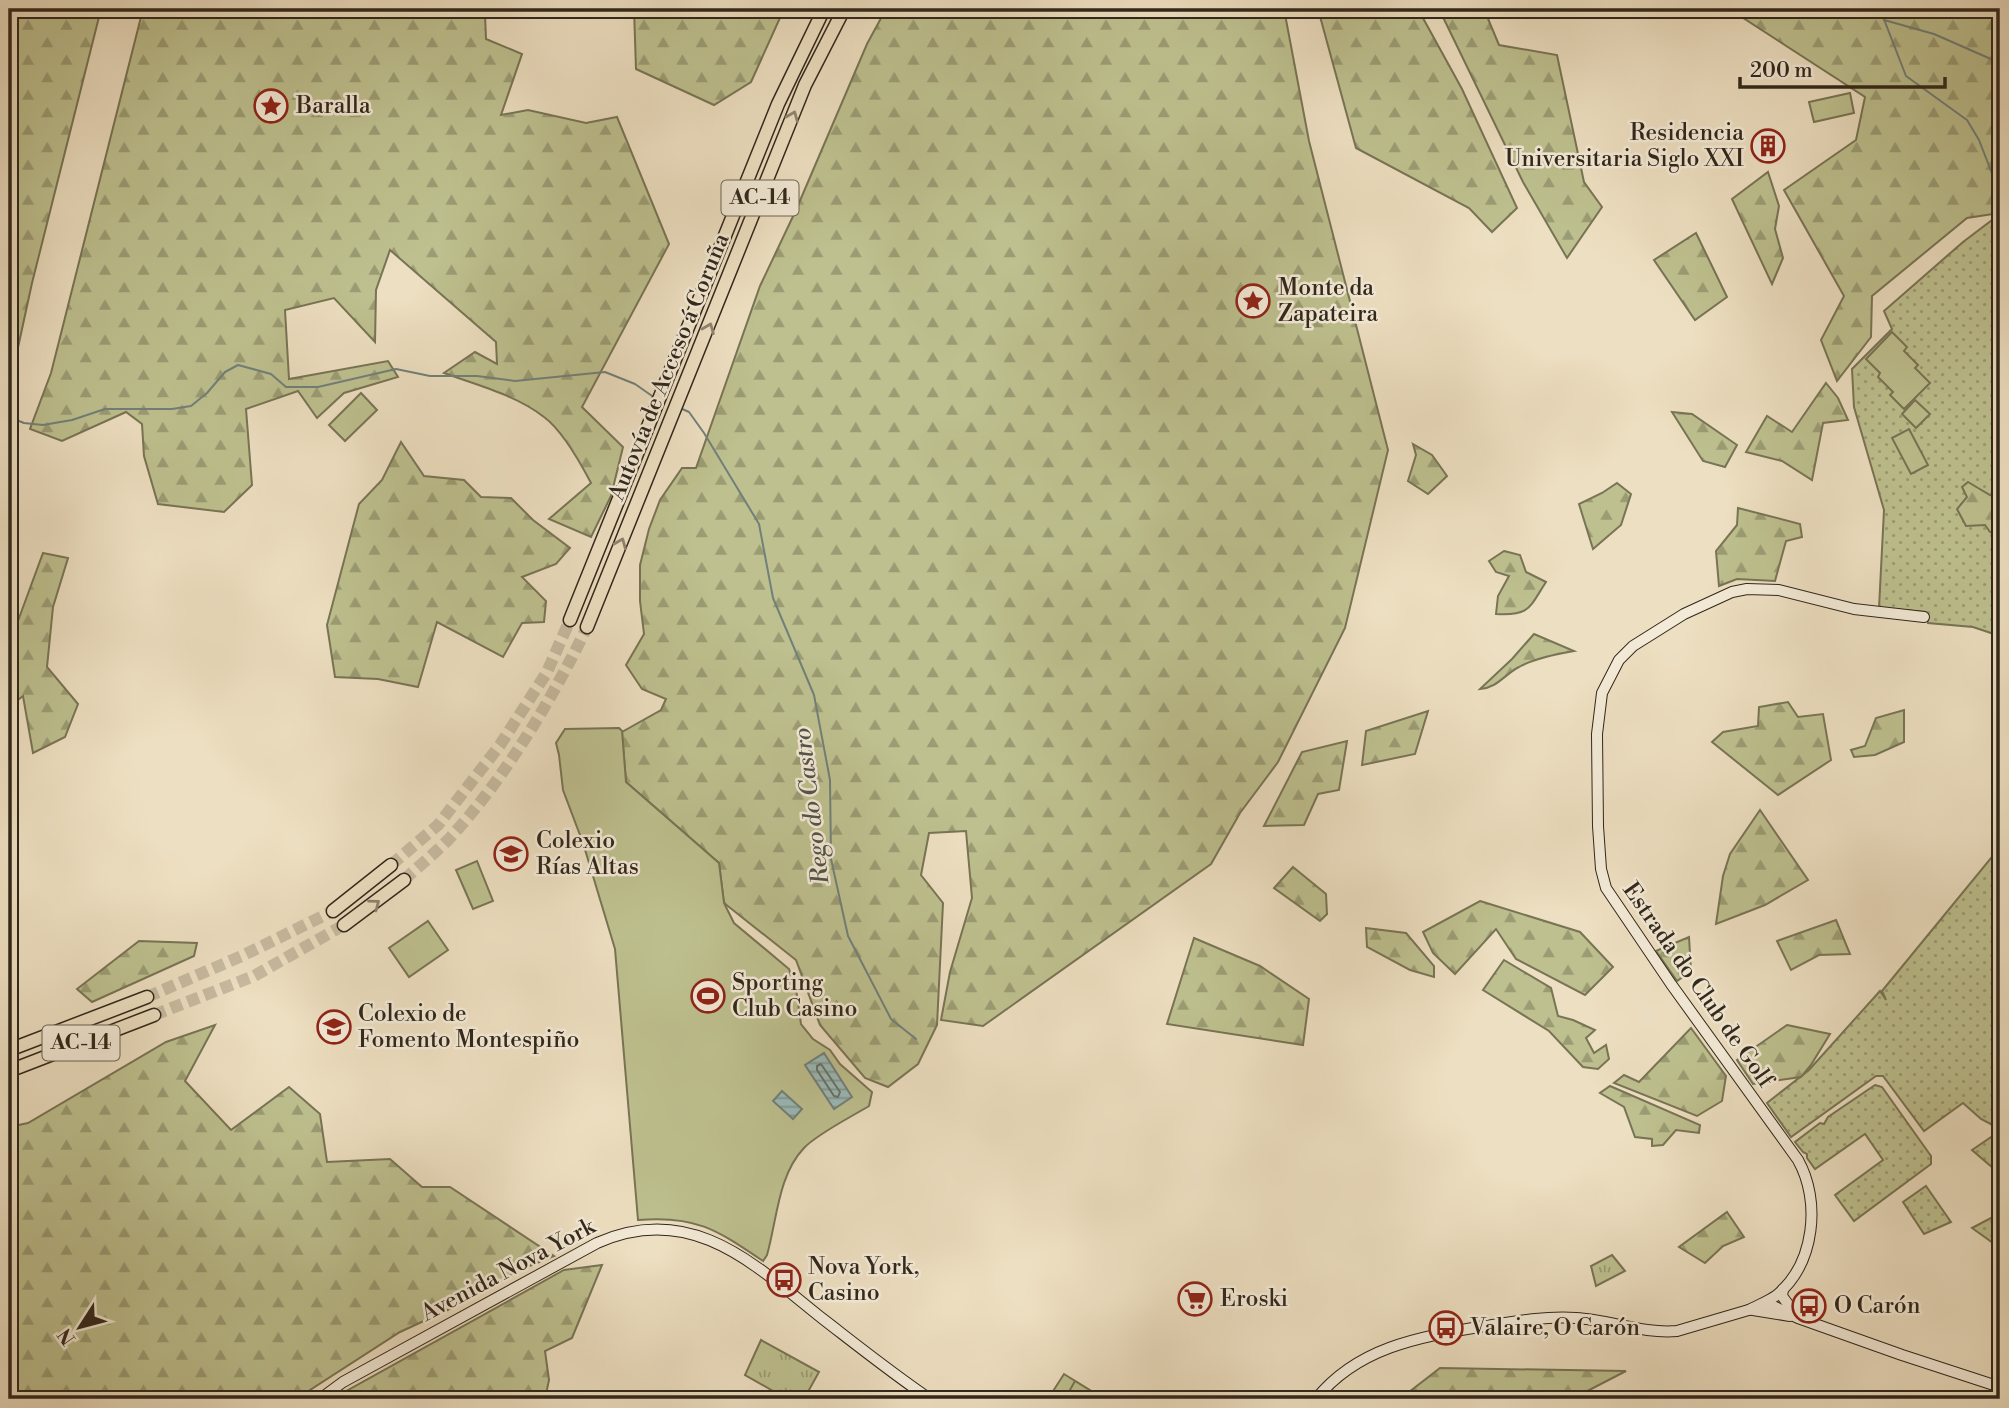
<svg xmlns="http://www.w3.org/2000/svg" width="2009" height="1408" viewBox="0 0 2009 1408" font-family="'Libre Bodoni',serif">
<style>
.grass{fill:url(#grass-dots);stroke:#787455;stroke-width:2}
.forest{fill:url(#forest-firs);stroke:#787455;stroke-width:2}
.park{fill:url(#park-tufts);stroke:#787455;stroke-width:2}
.garden{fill:#bec08f;stroke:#787455;stroke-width:2}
.water{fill:url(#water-rules);stroke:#71807a;stroke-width:2}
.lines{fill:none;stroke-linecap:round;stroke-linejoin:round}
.shore{stroke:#66716a;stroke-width:2}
.stream{stroke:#71807a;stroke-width:2}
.highway-tunnel{stroke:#c7baa0;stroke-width:12;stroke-dasharray:12 6;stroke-linecap:butt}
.secondary-casing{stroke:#31271b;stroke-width:12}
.highway-casing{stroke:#31271b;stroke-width:15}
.secondary{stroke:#f3ead7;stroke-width:10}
.highway{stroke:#eddfc1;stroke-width:12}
.oneway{stroke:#8f836e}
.labels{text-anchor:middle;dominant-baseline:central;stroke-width:5;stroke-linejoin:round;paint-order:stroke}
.shield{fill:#f3ead7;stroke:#6b6253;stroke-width:2}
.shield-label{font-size:21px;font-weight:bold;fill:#31271b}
.poi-label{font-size:23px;fill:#31271b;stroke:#f3ead7;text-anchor:start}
.street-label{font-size:23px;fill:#31271b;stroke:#f3ead7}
.water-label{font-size:24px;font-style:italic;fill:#51534b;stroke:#f3ead7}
</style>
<defs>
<pattern id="grass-dots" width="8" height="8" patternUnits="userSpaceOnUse" patternTransform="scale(1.75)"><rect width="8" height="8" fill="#bec08f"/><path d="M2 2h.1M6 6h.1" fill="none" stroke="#9b9c74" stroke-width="1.8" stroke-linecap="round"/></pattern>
<pattern id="forest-firs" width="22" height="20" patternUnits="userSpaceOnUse" patternTransform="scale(1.75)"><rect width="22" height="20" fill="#bec08f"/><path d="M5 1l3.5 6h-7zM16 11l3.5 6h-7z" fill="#9b9c74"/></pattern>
<pattern id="park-tufts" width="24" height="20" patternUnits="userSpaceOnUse" patternTransform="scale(1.75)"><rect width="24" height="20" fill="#bec08f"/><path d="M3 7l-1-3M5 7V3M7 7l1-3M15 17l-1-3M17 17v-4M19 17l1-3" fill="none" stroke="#9b9c74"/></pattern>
<pattern id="water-rules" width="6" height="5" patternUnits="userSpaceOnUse" patternTransform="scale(1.75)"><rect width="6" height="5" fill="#9bbbba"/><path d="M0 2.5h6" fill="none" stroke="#7f9896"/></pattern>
</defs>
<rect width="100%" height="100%" fill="#eddfc1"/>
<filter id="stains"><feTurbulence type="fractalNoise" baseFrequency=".00286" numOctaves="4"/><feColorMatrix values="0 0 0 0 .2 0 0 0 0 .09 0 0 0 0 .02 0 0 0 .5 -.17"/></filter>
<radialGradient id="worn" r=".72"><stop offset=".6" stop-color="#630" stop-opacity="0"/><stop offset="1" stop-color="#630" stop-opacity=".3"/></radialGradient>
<!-- grass -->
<g class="grass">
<polygon points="2000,214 2000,636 1973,627 1928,623 1926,612 1879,608 1884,510 1854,407 1852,369 1892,329 1884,311 1963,242"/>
<polygon points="2000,847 2000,1129 1981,1119 1963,1103 1924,1131 1883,1076 1876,1076 1791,1137 1767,1103 1809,1070 1880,991 1886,1000 1882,991"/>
<polygon points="1875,1085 1882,1087 1931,1156 1931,1164 1854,1221 1835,1195 1883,1160 1865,1134 1815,1169 1807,1158 1807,1154 1803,1152 1795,1142 1820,1123 1824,1124 1828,1117"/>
<polygon points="2000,1131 2000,1174 1972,1150"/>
<polygon points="1926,1186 1951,1222 1924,1234 1903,1202"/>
<polygon points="2000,1208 2000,1248 1972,1228 1993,1217"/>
</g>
<!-- forest -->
<g class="forest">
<polygon points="9,9 101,9 32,283 9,389"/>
<path d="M143,9H490L485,14L486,39L522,54L501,115L528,110L586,123L617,117L669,244L582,407L623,447L611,496L591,537L549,519L591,483C580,462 563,431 544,417C516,395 477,385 444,373L475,352L497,364L496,342L390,250L376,290L375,342L334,298L285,310L289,379L388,361L398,377L344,393L317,418L298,391L246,409L252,485L224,512L158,504L144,456L142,424L126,412L62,441L30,429L51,373Z"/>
<polygon points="634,9 784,9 751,82 714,105 636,69"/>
<polygon points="886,9 1284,9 1309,141 1388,450 1345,628 1278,762 1240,813 1211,864 983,1026 941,1020 950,972 972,898 966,831 929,833 921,875 943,903 937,1025 918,1064 888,1087 865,1078 820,1025 796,960 724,903 719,863 626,782 622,732 661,710 666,699 642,689 626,665 644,634 640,601 640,565 649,529 660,500 682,468 696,468 760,286 796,210 867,44"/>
<polygon points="1318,9 1418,9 1462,89 1517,208 1492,232 1469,208 1356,148"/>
<polygon points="1439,9 1484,9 1499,45 1557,55 1584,182 1602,207 1567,258 1523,182"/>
<polygon points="1740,9 2000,9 2000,213 1967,218 1872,296 1871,337 1837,381 1821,340 1844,296 1784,190 1856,140 1865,97 1737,14"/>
<polygon points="1768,172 1779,206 1775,229 1783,258 1772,284 1732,199"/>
<polygon points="1696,233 1727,297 1695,320 1654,260"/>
<polygon points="1826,383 1838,398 1848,420 1823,423 1812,480 1782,461 1746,452 1767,416 1792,432"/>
<polygon points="1672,412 1692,414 1737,445 1725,467 1703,461"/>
<polygon points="401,442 424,476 464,480 481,497 511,498 533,520 570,548 556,564 522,577 546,601 544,622 522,623 503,657 437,622 418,687 378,679 335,677 327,625 359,504 382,480"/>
<polygon points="1413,444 1432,455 1447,476 1428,494 1408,481 1416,455"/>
<polygon points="1968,482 1990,495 2000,498 2000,535 1990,532 1985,525 1966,526 1957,509 1967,497 1962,487"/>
<polygon points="1617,483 1631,494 1621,525 1593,549 1579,504 1602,493"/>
<polygon points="1738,508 1800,524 1802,537 1786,541 1775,581 1737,579 1719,586 1716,551 1737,525"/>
<path d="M1504,551L1520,555L1526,572L1546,582C1529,608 1530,616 1496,614L1498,596L1509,576L1496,572L1489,561Z"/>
<polygon points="43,553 68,558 53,607 47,667 78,704 65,737 33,753 23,696 9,707 9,628 15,629"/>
<path d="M1534,634L1574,651C1556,654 1535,658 1519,667C1505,674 1497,688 1480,689L1512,659Z"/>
<polygon points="1788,702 1798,717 1823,714 1831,760 1778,795 1712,742 1723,732 1758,726 1759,707"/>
<polygon points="1904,710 1904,742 1875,755 1854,757 1851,750 1865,746 1876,718"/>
<polygon points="1428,711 1415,754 1362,765 1366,731"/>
<polygon points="1347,741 1339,790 1318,794 1304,825 1264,826 1302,752"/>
<polygon points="1760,810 1808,880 1765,905 1716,924 1723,876 1730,854"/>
<polygon points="1293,867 1326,894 1327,914 1320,921 1274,888"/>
<polygon points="1480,901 1580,932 1613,967 1585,995 1516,959 1496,929 1455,974 1433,953 1423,932"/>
<polygon points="1836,920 1850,954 1819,955 1791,970 1777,941"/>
<polygon points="1366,928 1406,933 1434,966 1434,977 1410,970 1367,947"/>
<polygon points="1689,937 1691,971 1677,981 1656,951"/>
<polygon points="1194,938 1260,966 1309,999 1303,1045 1167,1024"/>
<polygon points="139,941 197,943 194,956 92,1002 77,989"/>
<polygon points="1504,960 1551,988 1558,1016 1573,1020 1595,1030 1586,1038 1594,1053 1606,1045 1609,1059 1598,1069 1583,1067 1549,1031 1483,990"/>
<polygon points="215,1025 185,1081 231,1130 289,1087 320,1114 327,1162 390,1159 422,1187 450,1187 554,1256 517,1271 454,1307 400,1332 296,1399 9,1399 9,1127 28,1123 166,1042"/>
<polygon points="1787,1025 1830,1034 1811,1065 1801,1077 1753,1084 1737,1060"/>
<polygon points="1691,1028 1726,1076 1722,1101 1697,1116 1614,1083 1624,1075 1639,1082"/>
<polygon points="1610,1086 1700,1125 1699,1133 1676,1130 1663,1145 1652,1146 1652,1139 1635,1137 1624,1107 1600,1093"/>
<polygon points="1727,1212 1744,1237 1723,1246 1705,1263 1679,1247"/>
<polygon points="602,1265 572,1338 545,1351 549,1380 545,1399 332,1399 564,1270"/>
<polygon points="1440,1368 1626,1371 1572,1399 1400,1399"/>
</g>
<!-- park -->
<g class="park">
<polygon points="1612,1255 1625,1271 1596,1286 1591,1266"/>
<polygon points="761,1340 819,1372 804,1399 787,1399 745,1375"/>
<polygon points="1064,1374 1104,1399 1048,1399"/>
</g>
<!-- garden -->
<g class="garden">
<polygon points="1850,93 1854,113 1814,122 1809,102"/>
<polygon points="1892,332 1907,347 1904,351 1918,365 1915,368 1930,383 1904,409 1890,395 1893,392 1878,377 1880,373 1866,359"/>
<polygon points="361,393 377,410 345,441 329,425"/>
<polygon points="1915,400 1930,414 1916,428 1902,414"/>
<polygon points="1909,429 1928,465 1911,474 1892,438"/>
<path d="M619,728L622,731L626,782L719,863L724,903L734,923L789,969L796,989L801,1024L813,1039L830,1050L840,1064L872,1092L869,1106C851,1117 817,1134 804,1148C778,1175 777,1220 767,1255L763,1261C717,1230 696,1215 638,1220L615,949L583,843L563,790L559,755L556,743L565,729Z"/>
<polygon points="477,861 493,901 473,909 456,870"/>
<polygon points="428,921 448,950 409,977 389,948"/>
<polygon points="1075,1381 1104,1399 1065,1399"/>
</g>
<!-- water -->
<g class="water">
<polygon points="824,1053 852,1097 834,1109 805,1065"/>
<polygon points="782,1091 802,1109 793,1119 773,1101"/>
</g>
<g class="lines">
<!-- shore -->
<polygon class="shore" points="821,1064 840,1092 838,1097 834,1096 817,1070 817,1066"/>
<!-- stream -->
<g class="stream">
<polyline points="1880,9 1906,76 1967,120 1979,140 2000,194"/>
<polyline points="1884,20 1934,34 2000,63"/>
<polyline points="680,408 689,412 704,433 759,524 773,598 814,695 830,780 831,859 848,936 891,1019 916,1039"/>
<polyline points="9,417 24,423 43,425 72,420 105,409 172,409 191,406 207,393 225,372 238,365 271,374 286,387 318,387 396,369 430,376 477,376 515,381 605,372 635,384 655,398"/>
</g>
<!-- highway-tunnel -->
<g class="highway-tunnel">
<polyline points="391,865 438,825 500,745 547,672 570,620"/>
<path d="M404,880C418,867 434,854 448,840C503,781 552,700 587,627"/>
<polyline points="147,997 242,956 333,911"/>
<polyline points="154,1015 254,976 344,925"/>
</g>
<defs>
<g id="secondary">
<polyline points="1783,1289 1782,1296 1796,1315"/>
<path d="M1749,1310C1758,1305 1769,1301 1777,1295C1815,1263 1821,1201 1798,1160L1671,984L1606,888L1601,869L1598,826L1597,734L1602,693L1619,660L1633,646L1684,614L1732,592L1747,589L1779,590L1854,609L1924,617"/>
<polyline points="1753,1310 1790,1316"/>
<path d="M320,1399L343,1382L597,1243C691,1201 754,1264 823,1319C858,1346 893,1374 930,1399"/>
<path d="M1316,1399C1357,1348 1418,1337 1479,1327C1511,1322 1543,1316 1576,1318C1610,1320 1643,1334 1677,1331L1769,1304L1798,1318L1902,1355L2000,1387"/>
</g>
<g id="highway">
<polyline points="570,620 778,104 824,9"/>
<polyline points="587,627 805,85 844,9"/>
<polyline points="333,911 391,865"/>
<polyline points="344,925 404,880"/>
<polyline points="9,1050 147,997"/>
<polyline points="9,1071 154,1015"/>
</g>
</defs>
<!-- secondary casing -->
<use href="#secondary" class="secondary-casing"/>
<!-- highway casing -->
<use href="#highway" class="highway-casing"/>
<!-- secondary -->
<use href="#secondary" class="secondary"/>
<!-- highway -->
<use href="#highway" class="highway"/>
</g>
<!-- one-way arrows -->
<defs><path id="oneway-chevron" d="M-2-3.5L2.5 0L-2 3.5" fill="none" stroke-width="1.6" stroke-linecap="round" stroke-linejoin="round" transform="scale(1.75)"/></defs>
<g class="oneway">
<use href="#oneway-chevron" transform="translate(793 116) rotate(-68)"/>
<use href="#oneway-chevron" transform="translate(709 328) rotate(-68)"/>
<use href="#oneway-chevron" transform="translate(621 543) rotate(-68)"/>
<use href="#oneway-chevron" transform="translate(375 904) rotate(-37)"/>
</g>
<!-- icons -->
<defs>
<symbol id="sight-ring" viewBox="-11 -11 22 22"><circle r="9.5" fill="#f3ead7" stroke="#8f2418" stroke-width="1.5"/><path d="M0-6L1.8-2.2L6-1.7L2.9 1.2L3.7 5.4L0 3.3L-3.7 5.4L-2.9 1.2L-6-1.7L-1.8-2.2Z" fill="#8f2418"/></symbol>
<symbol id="building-ring" viewBox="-11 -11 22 22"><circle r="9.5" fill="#f3ead7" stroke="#8f2418" stroke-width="1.5"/><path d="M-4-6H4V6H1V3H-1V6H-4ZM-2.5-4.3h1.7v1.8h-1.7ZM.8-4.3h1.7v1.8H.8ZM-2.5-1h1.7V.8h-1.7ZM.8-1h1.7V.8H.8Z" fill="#8f2418"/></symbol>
<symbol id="school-ring" viewBox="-11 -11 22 22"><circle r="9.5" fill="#f3ead7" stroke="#8f2418" stroke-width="1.5"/><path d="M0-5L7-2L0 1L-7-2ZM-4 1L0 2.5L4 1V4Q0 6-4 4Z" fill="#8f2418"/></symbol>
<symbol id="stadium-ring" viewBox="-11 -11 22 22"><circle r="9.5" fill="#f3ead7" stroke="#8f2418" stroke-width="1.5"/><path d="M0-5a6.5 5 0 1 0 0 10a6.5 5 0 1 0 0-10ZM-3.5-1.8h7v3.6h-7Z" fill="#8f2418"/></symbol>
<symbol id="bus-ring" viewBox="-11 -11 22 22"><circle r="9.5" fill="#f3ead7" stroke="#8f2418" stroke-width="1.5"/><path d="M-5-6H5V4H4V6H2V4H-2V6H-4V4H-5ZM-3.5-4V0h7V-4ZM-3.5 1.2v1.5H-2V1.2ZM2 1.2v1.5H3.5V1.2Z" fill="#8f2418"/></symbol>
<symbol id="supermarket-ring" viewBox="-11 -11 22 22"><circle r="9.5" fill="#f3ead7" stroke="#8f2418" stroke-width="1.5"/><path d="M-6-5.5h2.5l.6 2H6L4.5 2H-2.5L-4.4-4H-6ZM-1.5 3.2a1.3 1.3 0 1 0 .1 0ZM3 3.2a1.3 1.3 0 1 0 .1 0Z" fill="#8f2418"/></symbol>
</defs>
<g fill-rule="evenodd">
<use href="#sight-ring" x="252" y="87" width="38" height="38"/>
<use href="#building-ring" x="1749" y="127" width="38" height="38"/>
<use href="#sight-ring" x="1234" y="282" width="38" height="38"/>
<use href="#school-ring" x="492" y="835" width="38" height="38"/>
<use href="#stadium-ring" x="689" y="977" width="38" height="38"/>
<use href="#school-ring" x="315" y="1008" width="38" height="38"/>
<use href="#bus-ring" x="765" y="1261" width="38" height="38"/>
<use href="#supermarket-ring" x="1176" y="1280" width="38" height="38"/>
<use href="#bus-ring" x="1790" y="1287" width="38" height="38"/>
<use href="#bus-ring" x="1427" y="1309" width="38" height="38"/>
</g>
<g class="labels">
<!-- shield labels -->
<g class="shield">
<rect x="721.5" y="180.5" width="77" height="35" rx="5"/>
<rect x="42.5" y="1025.5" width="77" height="35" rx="5"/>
</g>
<g class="shield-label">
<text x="760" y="198">AC-14</text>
<text x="81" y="1043">AC-14</text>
</g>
<!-- poi labels -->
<g class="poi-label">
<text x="296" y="106">Baralla</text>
<text x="1744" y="133" text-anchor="end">Residencia<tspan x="1744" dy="26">Universitaria Siglo XXI</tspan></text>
<text x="1278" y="288">Monte da<tspan x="1278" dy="26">Zapateira</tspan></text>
<text x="536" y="841">Colexio<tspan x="536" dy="26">Rías Altas</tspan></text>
<text x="732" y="983">Sporting<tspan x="732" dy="26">Club Casino</tspan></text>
<text x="358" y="1014">Colexio de<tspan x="358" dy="26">Fomento Montespiño</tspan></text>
<text x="808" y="1267">Nova York,<tspan x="808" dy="26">Casino</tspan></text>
<text x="1220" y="1299">Eroski</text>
<text x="1834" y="1306">O Carón</text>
<text x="1470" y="1328">Valaire, O Carón</text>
</g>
<!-- street labels -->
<g class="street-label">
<text transform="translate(669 367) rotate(-68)">Autovía de Acceso á Coruña</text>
<text transform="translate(1698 985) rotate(55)">Estrada do Club de Golf</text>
<text transform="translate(508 1270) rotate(-28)">Avenida Nova York</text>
</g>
<!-- water labels -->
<g class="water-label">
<text transform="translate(812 806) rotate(-97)">Rego do Castro</text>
</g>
</g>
<!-- margin -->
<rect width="2009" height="1408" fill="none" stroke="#eddfc1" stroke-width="35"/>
<rect x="10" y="10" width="1988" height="1387" fill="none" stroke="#31271b" stroke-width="3.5"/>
<rect x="18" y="18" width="1974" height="1373" fill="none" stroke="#31271b" stroke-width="2"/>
<!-- north arrow -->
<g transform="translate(80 1327) rotate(234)" stroke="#f3ead7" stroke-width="5" paint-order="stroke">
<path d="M0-5L12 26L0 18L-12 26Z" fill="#31271b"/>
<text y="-10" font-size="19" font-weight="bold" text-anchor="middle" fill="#31271b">N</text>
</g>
<!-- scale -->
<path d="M1740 77v10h205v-10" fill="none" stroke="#31271b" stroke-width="3.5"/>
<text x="1750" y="77" font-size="21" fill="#31271b" stroke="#f3ead7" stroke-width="5" paint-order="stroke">200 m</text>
<rect width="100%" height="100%" filter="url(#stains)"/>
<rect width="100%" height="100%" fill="url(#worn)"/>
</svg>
